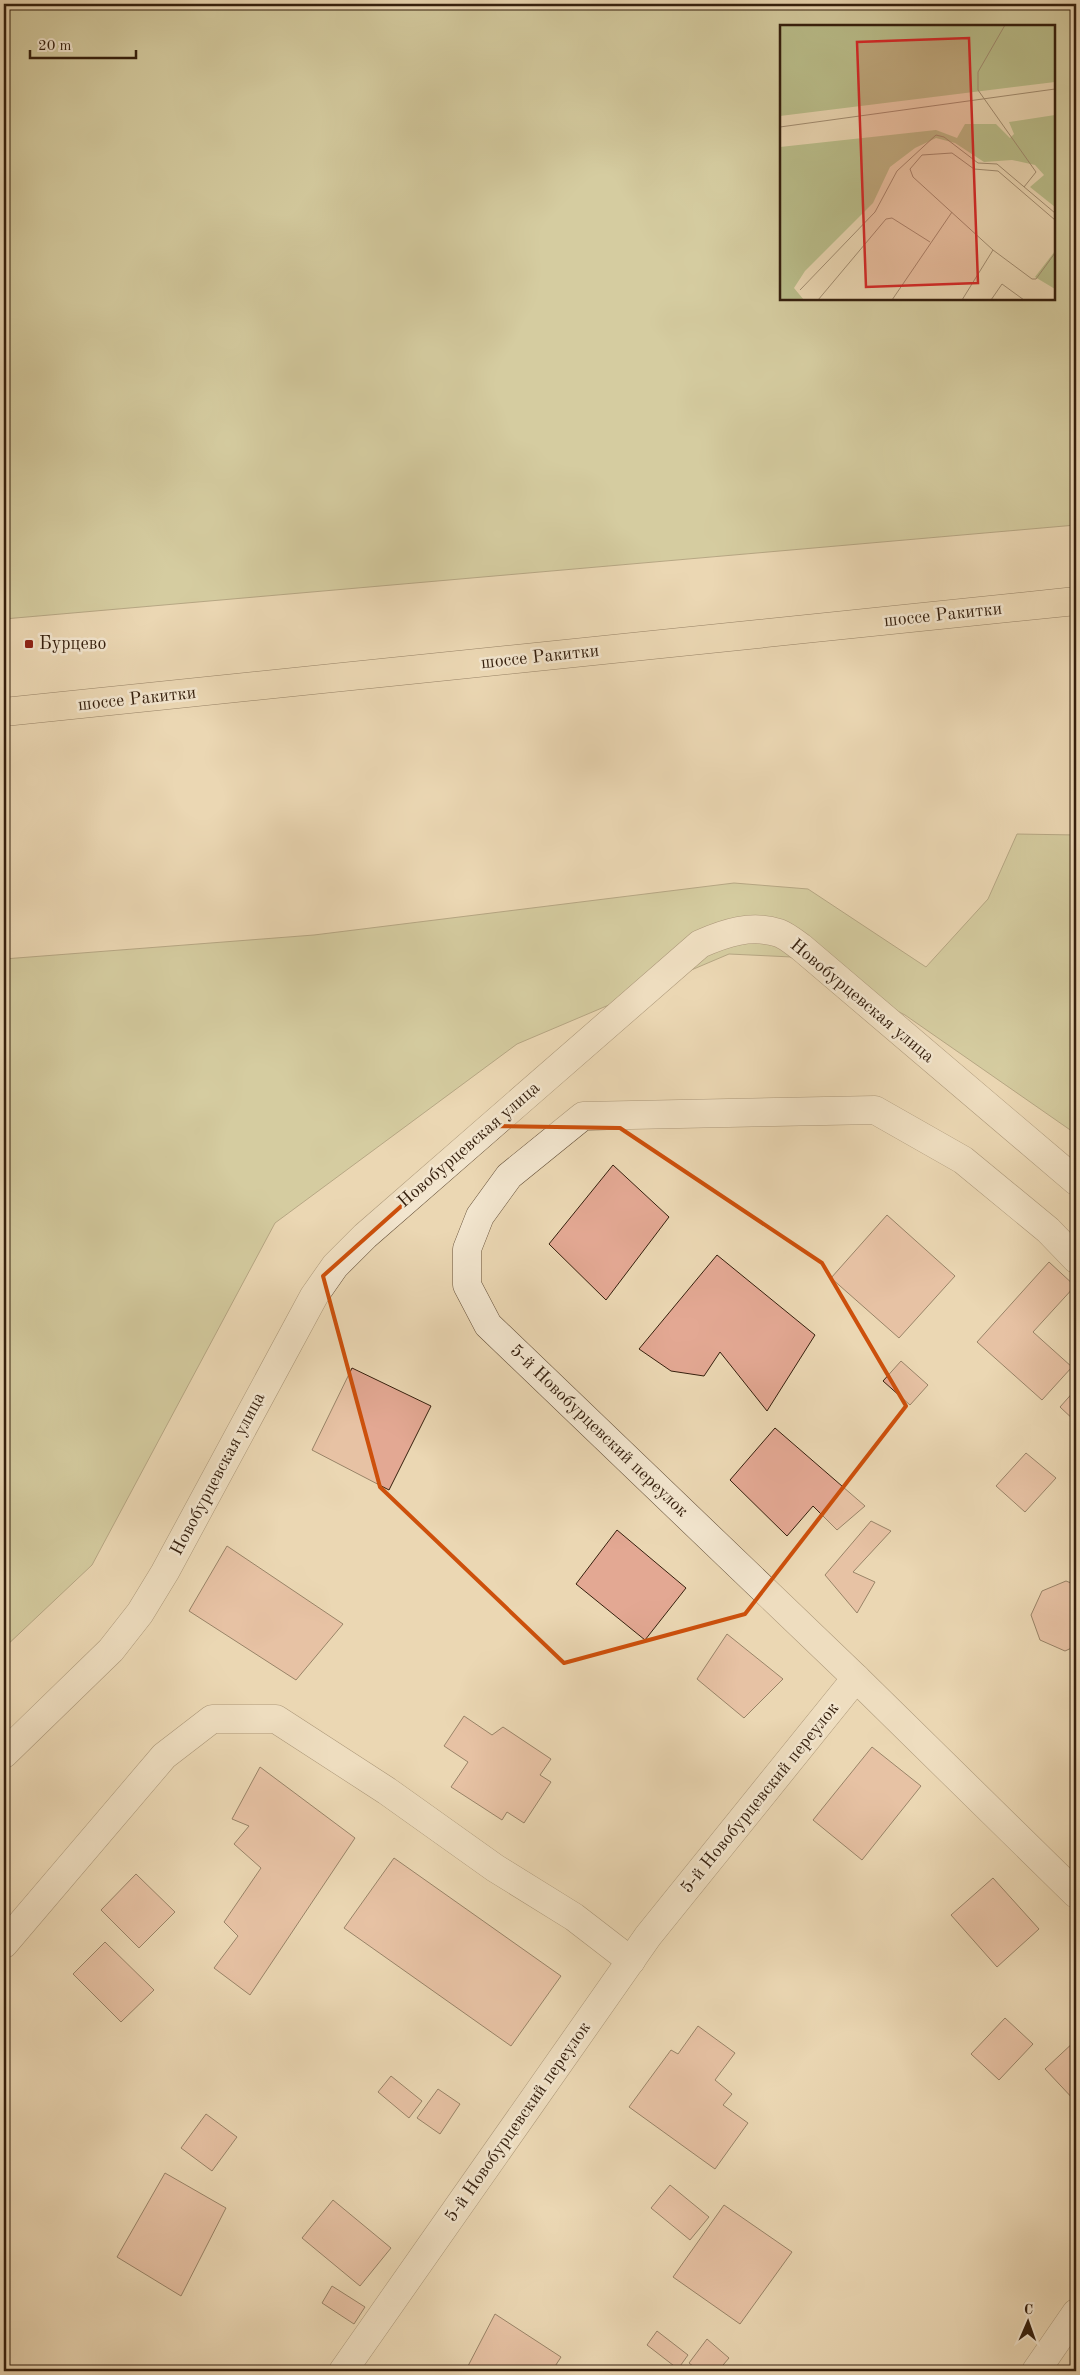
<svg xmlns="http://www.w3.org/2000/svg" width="1080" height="2375" viewBox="0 0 1080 2375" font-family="'Old Standard TT',serif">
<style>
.green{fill:#babe8b;stroke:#786e4c;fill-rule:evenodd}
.building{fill:#e3a893;stroke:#351f0d}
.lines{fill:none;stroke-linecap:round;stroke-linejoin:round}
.minor-casing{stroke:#624d36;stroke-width:29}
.major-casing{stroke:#351f0d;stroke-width:29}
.minor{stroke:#f2e5ce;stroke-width:28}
.major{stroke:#ebd7b3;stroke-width:28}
.marked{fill:none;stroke:#cd500c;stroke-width:4;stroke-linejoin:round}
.poi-dot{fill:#8f2418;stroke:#f2e5ce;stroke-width:2}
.labels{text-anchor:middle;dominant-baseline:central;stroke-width:5;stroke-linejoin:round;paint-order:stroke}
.street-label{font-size:18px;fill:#351f0d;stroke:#f2e5ce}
.poi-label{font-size:18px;fill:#351f0d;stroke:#f2e5ce;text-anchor:start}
.inset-road{fill:none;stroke:#a28d71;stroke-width:1}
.view{fill:#d62828;fill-opacity:0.15;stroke:#d62828;stroke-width:2.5}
.inset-edge{fill:none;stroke:#351f0d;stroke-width:2.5}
</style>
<rect width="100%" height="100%" fill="#ebd7b3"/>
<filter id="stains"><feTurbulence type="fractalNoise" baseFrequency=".004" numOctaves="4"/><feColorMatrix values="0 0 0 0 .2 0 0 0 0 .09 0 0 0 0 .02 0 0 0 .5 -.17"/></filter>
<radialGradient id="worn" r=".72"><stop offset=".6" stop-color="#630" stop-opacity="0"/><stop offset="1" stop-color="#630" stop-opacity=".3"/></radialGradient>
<!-- green -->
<g class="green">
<path d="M4,4H1076V525L4,619ZM781,26H1054V299H781Z"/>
<polygon points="1017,834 1076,835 1076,1134 905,1015 792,957 729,954 517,1044 275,1223 92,1565 4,1648 4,959 314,935 734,883 808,889 926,967 988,899"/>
</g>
<!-- building -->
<g class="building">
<polygon points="613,1165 669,1217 606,1300 549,1244"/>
<polygon points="887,1215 955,1276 899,1338 831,1278"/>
<polygon points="717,1255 815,1335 767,1411 720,1352 704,1376 671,1371 639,1349"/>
<polygon points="1049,1262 1075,1286 1033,1332 1072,1367 1042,1400 977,1342"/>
<polygon points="901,1361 928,1385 910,1405 883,1381"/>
<polygon points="352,1368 431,1406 389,1490 312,1450"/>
<polygon points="1076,1389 1076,1422 1060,1407"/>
<polygon points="775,1428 865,1506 837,1530 813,1506 787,1536 730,1480"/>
<polygon points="1026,1453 1056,1478 1025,1512 996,1486"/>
<polygon points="871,1521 891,1531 853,1572 875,1582 857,1613 825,1575"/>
<polygon points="617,1530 686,1588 645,1640 576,1584"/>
<polygon points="227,1546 343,1624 296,1680 189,1611"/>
<polygon points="1066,1581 1076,1585 1076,1646 1065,1651 1040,1640 1031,1615 1042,1591"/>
<polygon points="727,1634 783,1679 744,1718 697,1679"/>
<polygon points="464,1716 492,1735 503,1727 551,1759 540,1775 551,1782 524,1823 507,1812 502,1820 451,1787 468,1762 444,1746"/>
<polygon points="872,1747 921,1786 862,1860 813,1820"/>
<polygon points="260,1767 355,1838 250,1995 214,1968 238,1936 224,1922 261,1868 234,1844 249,1826 232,1819"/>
<polygon points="394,1858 561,1976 511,2046 344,1928"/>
<polygon points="136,1874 175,1912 139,1948 101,1910"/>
<polygon points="993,1878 1039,1929 997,1967 951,1915"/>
<polygon points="105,1942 154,1990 121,2022 73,1974"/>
<polygon points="1005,2018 1033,2044 999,2080 971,2054"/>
<polygon points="698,2026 735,2053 715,2080 732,2094 723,2105 748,2123 715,2169 629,2107 671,2050 678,2054"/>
<polygon points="1076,2040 1076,2102 1045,2069"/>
<polygon points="391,2076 422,2101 409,2118 378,2092"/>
<polygon points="438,2089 460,2104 440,2134 417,2118"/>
<polygon points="206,2114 237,2137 212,2171 181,2148"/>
<polygon points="165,2173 226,2208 181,2296 117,2257"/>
<polygon points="670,2185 709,2217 690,2240 651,2208"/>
<polygon points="333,2200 391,2248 360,2286 302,2238"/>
<polygon points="724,2205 792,2252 740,2324 673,2277"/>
<polygon points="332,2286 365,2307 354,2324 322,2303"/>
<polygon points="495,2314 561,2357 552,2371 475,2371 468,2366"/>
<polygon points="657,2331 688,2355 678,2369 647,2345"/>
<polygon points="707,2339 729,2358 718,2371 699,2371 689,2363"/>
<polygon points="136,2366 144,2371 132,2371"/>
</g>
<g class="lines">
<defs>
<g id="minor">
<polyline points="1076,1259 1048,1230 963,1160 875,1110 583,1116 509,1176 480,1216 467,1249 467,1285 488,1325 856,1678 1076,1894"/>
<path d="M4,1754L111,1650L140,1613L165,1572L314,1296L335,1266L365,1236L700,944C725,933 751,924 779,933C787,936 795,943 802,948L1076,1181"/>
<polyline points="4,1944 164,1756 212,1719 276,1719 387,1791 495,1868 574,1917 631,1961"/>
<polyline points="343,2371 648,1936 856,1678"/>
<polyline points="1036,2371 1076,2313"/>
</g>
<polyline id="major" points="4,712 1076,601"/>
</defs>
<!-- minor casing -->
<use href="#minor" class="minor-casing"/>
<!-- major casing -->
<use href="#major" class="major-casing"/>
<!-- minor -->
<use href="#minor" class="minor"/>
<!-- major -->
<use href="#major" class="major"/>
</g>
<!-- marked area -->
<path d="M0 0H1080V2375H0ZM491,1126L620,1128L822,1263L906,1406L745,1614L564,1663L380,1487L323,1276Z" fill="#ebd7b3" fill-opacity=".55" fill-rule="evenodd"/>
<path class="marked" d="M491,1126L620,1128L822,1263L906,1406L745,1614L564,1663L380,1487L323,1276Z"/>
<!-- markers -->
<rect class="poi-dot" x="24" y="639" width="10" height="10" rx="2.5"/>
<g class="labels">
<!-- street labels -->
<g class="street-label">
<text transform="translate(943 615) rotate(-6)">шоссе Ракитки</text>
<text transform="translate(540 657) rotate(-6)">шоссе Ракитки</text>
<text transform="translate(137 699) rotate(-6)">шоссе Ракитки</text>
<text transform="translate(862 1001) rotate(40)">Новобурцевская улица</text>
<text transform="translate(469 1145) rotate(-41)">Новобурцевская улица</text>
<text transform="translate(599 1431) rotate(44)">5-й Новобурцевский переулок</text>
<text transform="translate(218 1474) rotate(-62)">Новобурцевская улица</text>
<text transform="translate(760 1798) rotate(-51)">5-й Новобурцевский переулок</text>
<text transform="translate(518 2122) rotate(-55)">5-й Новобурцевский переулок</text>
</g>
<!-- poi labels -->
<g class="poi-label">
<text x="39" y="644">Бурцево</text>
</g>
</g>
<!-- overview -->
<g transform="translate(780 25)">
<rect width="275" height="275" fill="#ebd7b3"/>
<path d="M0,0H275V57L0,91ZM275,90V182L250,162L264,150L255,140L232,135L204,137L175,118L156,113L135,123L110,142L93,178L25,246L14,263L24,275H0V122L156,105L177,113L185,99H216L230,113L234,109L229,97ZM275,226V264L255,252Z" fill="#babe8b"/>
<path class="inset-road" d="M225,0L198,47V65L256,147L244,162M0,102L275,64M275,195L218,146L194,144L172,128L142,130L130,144L133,152L213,225L252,254H256L275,228M20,265L95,187L117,146L156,110L164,112L198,138L217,139L275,188M38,275L106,194L112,193L150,217M112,275L172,187M182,275L213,225M211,275L222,259L244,275"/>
<path class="view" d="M189,13L198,258L86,262L77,17Z"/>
<rect width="275" height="275" class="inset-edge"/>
</g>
<!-- margin -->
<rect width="1080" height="2375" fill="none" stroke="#ebd7b3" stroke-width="20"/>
<rect x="5" y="5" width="1070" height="2365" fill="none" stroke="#351f0d" stroke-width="2.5"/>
<rect x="10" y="10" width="1060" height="2355" fill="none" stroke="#351f0d"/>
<!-- north arrow -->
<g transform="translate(1028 2322) rotate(2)" stroke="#f2e5ce" stroke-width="4" paint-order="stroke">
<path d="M0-4L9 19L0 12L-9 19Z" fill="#351f0d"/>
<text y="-8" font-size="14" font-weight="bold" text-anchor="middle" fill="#351f0d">С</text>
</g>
<!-- scale -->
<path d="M30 50v8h106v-8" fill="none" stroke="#351f0d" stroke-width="2.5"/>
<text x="38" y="50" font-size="15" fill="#351f0d" stroke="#f2e5ce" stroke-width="4" paint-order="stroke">20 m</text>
<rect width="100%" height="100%" filter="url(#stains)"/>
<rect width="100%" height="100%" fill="url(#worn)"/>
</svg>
